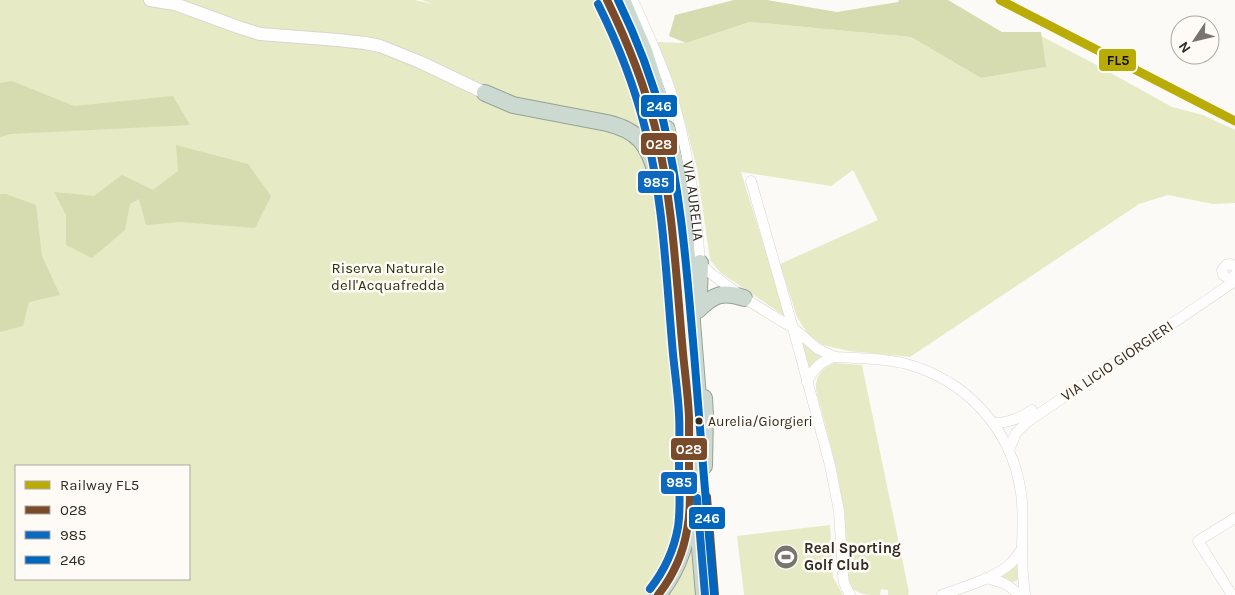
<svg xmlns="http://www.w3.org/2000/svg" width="1235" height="595" viewBox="0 0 1235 595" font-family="Karla,sans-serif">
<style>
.green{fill:#e6eac5;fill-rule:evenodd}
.forest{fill:#d7dbb0}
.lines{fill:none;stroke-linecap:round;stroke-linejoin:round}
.minor-casing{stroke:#dad5ce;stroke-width:11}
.tertiary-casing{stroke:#dad5ce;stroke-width:14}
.trunk-casing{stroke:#94a397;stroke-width:18}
.minor{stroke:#fffefe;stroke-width:10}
.tertiary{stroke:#fffefe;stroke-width:12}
.trunk{stroke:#ccd9d1;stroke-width:16}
.bus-1-casing{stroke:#fefaf5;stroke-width:11}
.bus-2-casing{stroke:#fefaf5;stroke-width:11}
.bus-3-casing{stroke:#fefaf5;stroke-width:11}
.bus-1{stroke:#7a4b2a;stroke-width:8}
.bus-2{stroke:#0c69bf;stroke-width:8}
.bus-3{stroke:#0065bd;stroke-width:8}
.rail-1-casing{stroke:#fefaf5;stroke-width:12}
.rail-1{stroke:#baac07;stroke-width:9}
.bus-dot{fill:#332c22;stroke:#fefaf5;stroke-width:2}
.labels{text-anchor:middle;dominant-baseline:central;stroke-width:5;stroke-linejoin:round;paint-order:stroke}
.bus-label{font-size:14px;fill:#332c22;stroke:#fefaf5;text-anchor:start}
.street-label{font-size:15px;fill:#332c22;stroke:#fefaf5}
.park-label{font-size:15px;fill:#2d3110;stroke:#fefaf5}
.poi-label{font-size:15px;font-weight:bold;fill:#332c22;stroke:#fefaf5;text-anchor:start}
.line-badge{stroke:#fefaf5;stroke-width:2}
.badge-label{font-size:14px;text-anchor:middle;font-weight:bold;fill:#fff}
.pale-badge-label{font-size:14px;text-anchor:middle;font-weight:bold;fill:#111}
</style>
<rect width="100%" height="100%" fill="#fcfaf7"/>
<!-- green -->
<g class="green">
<path d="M0,0H414L433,4L422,0H600L616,34L638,90L650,140L652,169L658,211L683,449L685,475L686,506L681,543L651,595H0ZM16,466H189V579H16Z"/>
<polygon points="750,22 911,37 981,78 1045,67 1041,36 1091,62 1172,107 1203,115 1235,130 1235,203 1213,204 1168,195 1139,204 910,357 849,351 823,345 809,336 797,317 780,264 878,220 853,170 831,186 741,172 786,317 721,273 710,260 697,169 685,122 657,42 686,43"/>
<polygon points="802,342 812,351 824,355 818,359 809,370"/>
<path d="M834,363L862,365L909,592L908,595H888V590L881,589L880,595C871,595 858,595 852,588C844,576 846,536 845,520C844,508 841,495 839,483C833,451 824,421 816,390C815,376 822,368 834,363Z"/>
<polygon points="830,525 833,577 843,595 744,595 737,536"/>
<polygon points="692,538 697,595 666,595"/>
<polygon points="1018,563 1018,578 1017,581 1010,582 1000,577 1011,570"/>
</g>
<!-- forest -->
<g class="forest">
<polygon points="734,0 767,0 837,12 898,2 899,0 948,0 1002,32 1041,32 1046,67 981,78 911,37 750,22 686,43 669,36 675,15"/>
<polygon points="12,81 74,106 173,96 190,125 10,134 0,137 0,83"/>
<polygon points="176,145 248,164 271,196 255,228 181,222 146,225 139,199 130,204 125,230 92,258 66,245 66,215 54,192 94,196 122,175 153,190 178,171"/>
<polygon points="0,194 6,194 36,205 42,256 60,295 29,302 23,326 0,332"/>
</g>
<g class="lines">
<defs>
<g id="minor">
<path id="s1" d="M633,0C647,33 663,64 673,99C689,153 696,207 700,263L709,272L744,298L793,328L818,349L835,357"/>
<polyline points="751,181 793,328 830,465 839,511 843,575 844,583 850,595"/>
<path d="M1235,267L1231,264L1226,265L1222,270C1223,278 1230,280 1235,275"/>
<path d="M807,382C813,369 821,360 835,357C858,358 881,358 903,363C966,379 1012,429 1021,493C1024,512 1022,531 1022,550C1022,565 1023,580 1025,595"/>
<path d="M993,423C1009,423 1020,418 1032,410"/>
<polyline points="1009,450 1016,433 1027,422 1235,281"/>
<path d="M986,578C1000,581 1009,584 1019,595"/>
<path d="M942,595C963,587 993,579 1010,564C1015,560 1018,554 1022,549"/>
<polyline points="1232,595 1198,541 1235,518"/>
</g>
<polyline id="tertiary" points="150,0 175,4 238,27 260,34 338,40 365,43 380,46 420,62 485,93"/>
<g id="trunk">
<path d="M607,0C648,79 666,164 675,251L704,595"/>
<polyline points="622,0 644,51 660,101"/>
<path d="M485,93L513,105L607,123C637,130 649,144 656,174"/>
<polyline points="667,129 677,173 684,221 699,410"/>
<polyline points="699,292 700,263"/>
<path d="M698,310C714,294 723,291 744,298"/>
<polyline points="704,466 705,415 704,398"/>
<path d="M658,595C678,570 688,541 689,510"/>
</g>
</defs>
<!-- minor casing -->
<use href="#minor" class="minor-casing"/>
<!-- tertiary casing -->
<use href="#tertiary" class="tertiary-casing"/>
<!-- trunk casing -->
<use href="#trunk" class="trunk-casing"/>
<!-- minor -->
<use href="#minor" class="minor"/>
<!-- tertiary -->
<use href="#tertiary" class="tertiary"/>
<!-- trunk -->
<use href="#trunk" class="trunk"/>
<defs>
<g id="bus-1">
<path d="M607,0C627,41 644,83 655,127C673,201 676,277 683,353C685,374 688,395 689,417C689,434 689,452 689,470C690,490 691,510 687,530C683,554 673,576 658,595"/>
<polyline points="707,497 715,595"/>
</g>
<g id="bus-2">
<path d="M598,4C618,44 634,85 645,128C664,202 666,278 673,354C675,374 678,394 679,414C680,431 679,449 679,467C679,487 681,507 678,527C674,550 664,571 650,589"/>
<polyline points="697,498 705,595"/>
</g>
<path id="bus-3" d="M618,0C637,39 652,79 663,120C682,197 687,275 694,353C700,433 707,514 714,594"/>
</defs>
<!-- bus-1 casing -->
<use href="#bus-1" class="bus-1-casing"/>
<!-- bus-2 casing -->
<use href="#bus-2" class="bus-2-casing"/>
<!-- bus-3 casing -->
<use href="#bus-3" class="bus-3-casing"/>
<!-- bus-1 -->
<use href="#bus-1" class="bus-1"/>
<!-- bus-2 -->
<use href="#bus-2" class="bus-2"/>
<!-- bus-3 -->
<use href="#bus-3" class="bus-3"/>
<defs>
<polyline id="rail-1" points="1000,0 1235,121"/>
</defs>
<!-- rail-1 casing -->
<use href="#rail-1" class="rail-1-casing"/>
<!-- rail-1 -->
<use href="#rail-1" class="rail-1"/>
</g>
<!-- icons -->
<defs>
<symbol id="stadium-disc" viewBox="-11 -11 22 22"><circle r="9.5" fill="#79746d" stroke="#fefaf5"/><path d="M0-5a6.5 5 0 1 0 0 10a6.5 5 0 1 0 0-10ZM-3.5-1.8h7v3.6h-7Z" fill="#fff"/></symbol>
</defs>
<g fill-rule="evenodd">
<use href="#stadium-disc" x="772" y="543" width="28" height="28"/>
</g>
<!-- markers -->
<circle class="bus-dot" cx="699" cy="421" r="4.5"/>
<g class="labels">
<!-- bus labels -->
<g class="bus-label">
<text x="708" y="421">Aurelia/Giorgieri</text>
</g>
<!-- street labels -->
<g class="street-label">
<text stroke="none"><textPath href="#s1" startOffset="211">VIA AURELIA</textPath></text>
<text transform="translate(1117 361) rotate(-34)">VIA LICIO GIORGIERI</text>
</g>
<!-- park labels -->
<g class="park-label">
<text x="388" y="268">Riserva Naturale<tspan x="388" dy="17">dell'Acquafredda</tspan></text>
</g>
<!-- poi labels -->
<g class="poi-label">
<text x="804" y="548">Real Sporting<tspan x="804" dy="17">Golf Club</tspan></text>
</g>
</g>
<g class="line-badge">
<rect x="1098" y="48" width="39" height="24" rx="5" fill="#baac07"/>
<rect x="640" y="94" width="38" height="24" rx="5" fill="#0065bd"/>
<rect x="640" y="132" width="38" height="24" rx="5" fill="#7a4b2a"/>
<rect x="637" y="170" width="38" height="24" rx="5" fill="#0c69bf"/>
<rect x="670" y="437" width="38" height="24" rx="5" fill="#7a4b2a"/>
<rect x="660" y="471" width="38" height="24" rx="5" fill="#0c69bf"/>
<rect x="688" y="506" width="38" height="24" rx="5" fill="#0065bd"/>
</g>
<g class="badge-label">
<text x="659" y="111">246</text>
<text x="659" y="149">028</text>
<text x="656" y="187">985</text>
<text x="689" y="454">028</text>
<text x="679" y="487">985</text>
<text x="707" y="523">246</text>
</g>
<g class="pale-badge-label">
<text x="1118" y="65">FL5</text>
</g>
<!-- legend -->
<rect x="15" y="465" width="175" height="115" fill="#fefaf5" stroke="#ada8a1"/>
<rect x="25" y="481" width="25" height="8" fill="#baac07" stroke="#ada8a1"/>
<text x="60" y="490" font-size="15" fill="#332c22">Railway FL5</text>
<rect x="25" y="506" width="25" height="8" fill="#7a4b2a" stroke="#ada8a1"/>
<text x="60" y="515" font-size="15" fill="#332c22">028</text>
<rect x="25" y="531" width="25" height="8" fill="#0c69bf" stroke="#ada8a1"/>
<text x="60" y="540" font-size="15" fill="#332c22">985</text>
<rect x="25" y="556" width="25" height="8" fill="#0065bd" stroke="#ada8a1"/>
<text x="60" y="565" font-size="15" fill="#332c22">246</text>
<!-- north arrow -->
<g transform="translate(1195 40) rotate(235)"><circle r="24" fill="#fefaf5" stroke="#ada8a1"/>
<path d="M0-4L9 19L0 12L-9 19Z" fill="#79746d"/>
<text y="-8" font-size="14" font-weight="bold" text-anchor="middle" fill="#332c22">N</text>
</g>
</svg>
